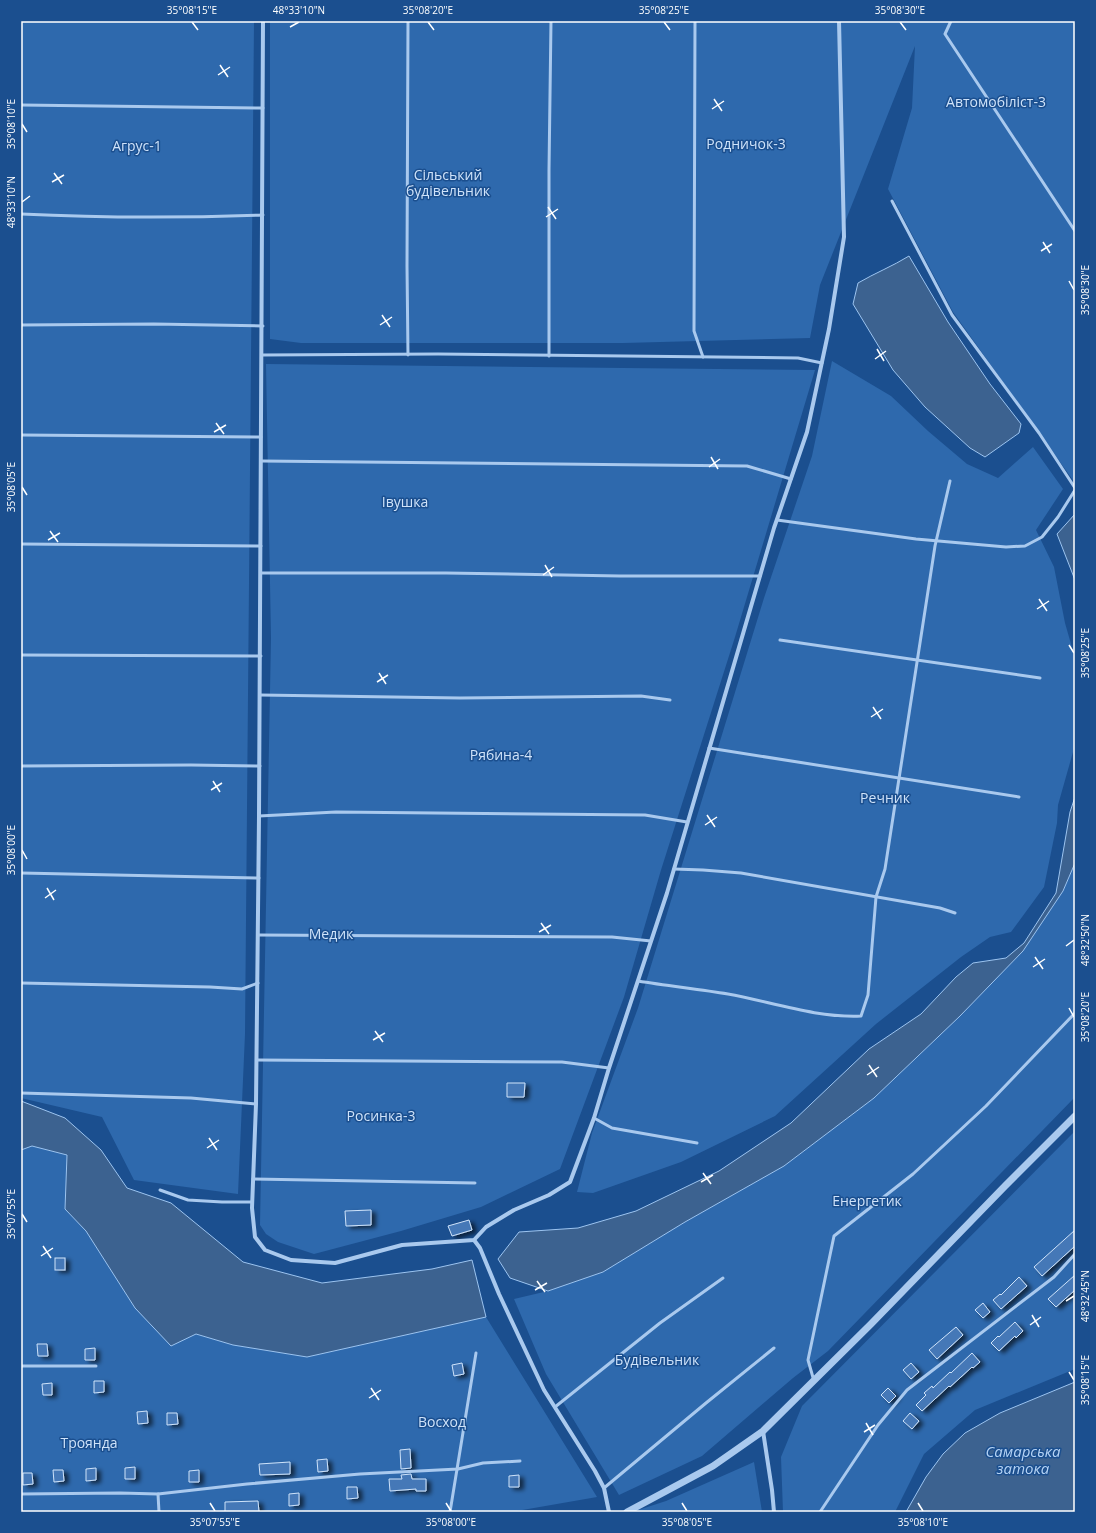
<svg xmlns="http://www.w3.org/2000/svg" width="1096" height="1533" viewBox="0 0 1096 1533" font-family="'Open Sans',sans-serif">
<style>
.green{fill:#2e69ad}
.water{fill:#3c6290;stroke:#9cc4f0}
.building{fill:#4478b7;stroke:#cfe3fa;filter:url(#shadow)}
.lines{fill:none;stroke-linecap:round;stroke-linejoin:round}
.service{stroke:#a9c9ee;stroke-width:3}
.minor{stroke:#a9c9ee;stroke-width:4}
.tertiary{stroke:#a9c9ee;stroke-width:7}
.ticks{fill:none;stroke:#fff;stroke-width:1.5}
.labels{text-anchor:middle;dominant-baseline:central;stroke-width:3;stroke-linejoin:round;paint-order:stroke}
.park-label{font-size:14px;fill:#cfe3fa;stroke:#1b4f8f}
.water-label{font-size:15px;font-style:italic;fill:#b5d3f5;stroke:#1b4f8f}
.neatline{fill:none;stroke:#fff;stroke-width:1.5}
.ticks-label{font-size:10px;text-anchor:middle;fill:#fff}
</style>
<defs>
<filter id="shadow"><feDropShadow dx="4.5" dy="2.5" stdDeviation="2" flood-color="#0009"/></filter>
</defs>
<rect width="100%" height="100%" fill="#1b4f8f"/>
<!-- green -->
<g class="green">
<polygon points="21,21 254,21 245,1034 238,1194 134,1180 102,1117 21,1098"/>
<polygon points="270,21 1075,21 1075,483 953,312 888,189 912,108 915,46 820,285 810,338 623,343 301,343 270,339"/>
<polygon points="832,361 891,396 928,431 967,464 998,478 1033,447 1063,489 1036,530 1054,567 1065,623 1075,658 1075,745 1058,805 1057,823 1044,887 1011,932 990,937 961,957 876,1024 775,1116 681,1162 593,1193 577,1192 592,1133 638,1008 764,598 812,456"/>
<polygon points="266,364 815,370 735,637 661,870 624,997 560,1169 481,1207 401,1231 314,1254 278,1242 266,1234 260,1225 271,638"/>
<polygon points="1075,863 1075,1097 828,1351 793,1378 702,1456 619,1495 546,1374 514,1299 548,1291 603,1272 685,1222 784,1166 874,1098 960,1016 1023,951 1063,891"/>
<polygon points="1075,1131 1075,1369 975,1410 924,1454 895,1512 783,1512 781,1457 802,1406"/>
<polygon points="32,1146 67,1155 65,1209 86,1231 135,1308 195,1334 233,1345 307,1357 486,1317 597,1497 511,1512 21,1512 21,1150"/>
<polygon points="754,1462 762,1512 632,1512 666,1501"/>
</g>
<!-- water -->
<g class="water">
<path d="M909,256L948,322L990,384L1021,424L1019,433L985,457L970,448L925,407L893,370L853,304L858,283C875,273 893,266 909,256Z"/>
<polygon points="1075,514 1075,580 1057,534"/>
<polygon points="1075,797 1075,863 1063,891 1023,951 960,1016 874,1098 784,1166 685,1222 603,1272 548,1291 510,1278 498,1259 519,1232 578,1228 636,1211 719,1171 791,1123 869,1049 921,1014 956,977 973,963 1006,958 1024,943 1056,893 1070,812"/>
<polygon points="21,1101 65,1118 101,1150 127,1188 171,1203 243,1262 322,1283 432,1269 472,1260 486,1317 307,1357 233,1345 196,1334 171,1346 135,1308 86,1231 65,1209 67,1155 32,1146 21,1150"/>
<polygon points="1075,1382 1075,1512 906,1512 926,1477 943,1454 965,1433 1000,1413"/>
</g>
<!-- building -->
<g class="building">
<polygon points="507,1083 525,1083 524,1097 507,1097"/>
<polygon points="371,1210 371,1225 346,1226 345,1211"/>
<polygon points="469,1220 472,1230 452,1236 448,1226"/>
<polygon points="1075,1230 1075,1246 1042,1276 1034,1267"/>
<rect x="55" y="1258" width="10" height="12"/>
<polygon points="1075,1275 1075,1290 1056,1307 1048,1299"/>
<polygon points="1019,1277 1027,1286 1001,1309 993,1300 1000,1294 1001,1295"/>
<polygon points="983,1303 990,1312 983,1318 975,1310"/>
<polygon points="1015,1322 1023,1331 1016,1338 1015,1336 999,1351 991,1343 998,1336 999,1337"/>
<polygon points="956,1327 963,1335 937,1359 929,1350"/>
<polygon points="37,1344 47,1344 48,1356 38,1356"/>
<polygon points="95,1348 95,1360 85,1360 85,1349"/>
<polygon points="972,1353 980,1362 973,1368 972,1367 950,1387 949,1386 922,1411 916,1405 926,1395 924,1393 932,1386 933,1388 950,1372 951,1373"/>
<polygon points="462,1363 464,1374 454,1376 452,1365"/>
<polygon points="911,1363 919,1372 911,1379 903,1370"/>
<polygon points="94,1381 104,1381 104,1392 94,1393"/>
<polygon points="52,1383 52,1395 43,1395 42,1384"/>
<polygon points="888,1388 896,1396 889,1403 881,1395"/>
<polygon points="147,1411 148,1423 138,1424 137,1412"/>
<polygon points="167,1413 177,1413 178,1424 167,1425"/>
<polygon points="910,1413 919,1421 912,1429 903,1421"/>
<polygon points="410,1449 411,1468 401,1469 400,1450"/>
<polygon points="327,1459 328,1471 318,1472 317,1460"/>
<polygon points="290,1462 290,1474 260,1475 259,1464"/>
<polygon points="135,1467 135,1479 125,1479 125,1468"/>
<polygon points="96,1468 96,1480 86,1481 86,1469"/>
<polygon points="53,1470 63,1470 64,1481 54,1482"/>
<polygon points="199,1470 199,1482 189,1482 189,1471"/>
<polygon points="23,1473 32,1473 33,1484 23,1485"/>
<polygon points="411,1474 412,1479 426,1479 426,1491 416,1491 416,1489 390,1491 389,1479 402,1479 401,1475"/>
<polygon points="519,1475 519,1487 509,1487 509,1476"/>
<polygon points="347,1487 357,1487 358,1498 347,1499"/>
<polygon points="299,1493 299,1505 289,1506 289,1494"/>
<polygon points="258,1501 259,1512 225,1512 225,1502"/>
</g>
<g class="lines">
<!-- service -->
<g class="service">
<polyline points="408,21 407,266 408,355"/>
<polyline points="695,21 694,331 703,357"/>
<polyline points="951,21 945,34 1075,231"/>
<polyline points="21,105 263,108"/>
<polyline points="892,201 952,315 1039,433 1075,488"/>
<path d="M21,214C102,218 182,218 263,215"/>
<polyline points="21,325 154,324 263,326"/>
<polyline points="263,355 438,354 798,358 822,363"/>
<polyline points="549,356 549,170 551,21"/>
<polyline points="21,435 261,437"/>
<polyline points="262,461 747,466 791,479"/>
<polyline points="777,520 916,539 1006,547 1025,546 1042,537 1058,517 1075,490"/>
<polyline points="21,544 261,546"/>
<polyline points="261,573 446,573 620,576 760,576"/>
<polyline points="780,640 1040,678"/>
<polyline points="21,655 261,656"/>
<polyline points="260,695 460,698 641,696 670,700"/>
<polyline points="709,748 1019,797"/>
<polyline points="21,766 191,765 260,766"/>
<polyline points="259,816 336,812 645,815 687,822"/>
<polyline points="674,869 703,870 741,873 940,908 955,913"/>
<polyline points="21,873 259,878"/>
<polyline points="258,935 612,937 651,941"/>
<path d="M638,981C668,986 698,989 728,994C772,1002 816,1018 861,1016L868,995L876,897L885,869L935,546L950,481"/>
<polyline points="21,983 210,987 242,989 258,983"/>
<polyline points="257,1060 562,1062 609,1068"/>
<polyline points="21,1093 191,1098 256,1104"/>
<polyline points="594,1118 612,1128 697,1143"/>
<polyline points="253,1179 475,1183"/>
<polyline points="160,1190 188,1200 222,1202 252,1202"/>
<polyline points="21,1366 96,1366"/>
<polyline points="814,1381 808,1360 834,1236 913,1174 986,1106 1075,1013"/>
<polyline points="555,1407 660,1323 723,1278"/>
<polyline points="604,1488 706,1403 774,1348"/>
<polyline points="21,1494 120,1493 158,1494 247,1484 360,1474 458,1469 483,1463 520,1461"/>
<polyline points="158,1494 159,1512"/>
<polyline points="450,1512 476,1353"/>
<polyline points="820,1512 878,1425 907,1390 1054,1277 1075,1254"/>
</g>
<!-- minor -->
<g class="minor">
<polyline points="263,21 259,816 256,1104 252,1208 255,1237 265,1250 291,1260 335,1263 402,1245 474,1240 486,1227 514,1210 549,1195 570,1182 594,1118 609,1068 667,893 774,528 807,432 829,329 844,237 839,21"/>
<polyline points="474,1240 480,1248 499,1294 544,1390 595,1471 604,1488 609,1512"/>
<polyline points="763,1431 772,1490 774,1512"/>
</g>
<!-- tertiary -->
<polyline class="tertiary" points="627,1512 713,1466 763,1431 871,1324 1005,1186 1075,1116"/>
</g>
<!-- ticks -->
<path class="ticks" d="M192,22L198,30M428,22L434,30M664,22L670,30M900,22L906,30M290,27L299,22M220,65L228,77M218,75L230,67M714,99L722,111M712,109L724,101M22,124L27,132M54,173L62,184M52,182L64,175M22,202L30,196M548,207L556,219M546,217L558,209M1043,242L1050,253M1041,251L1052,244M1069,281L1074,290M382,315L390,327M380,325L392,317M877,349L884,361M875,359L886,351M216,423L224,434M214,432L226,425M711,457L718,469M709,467L720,459M22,487L27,495M50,531L58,542M48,540L60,533M545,565L552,577M543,575L554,567M1039,599L1047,611M1037,609L1049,601M1069,645L1074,653M379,673L386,684M377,682L388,675M873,707L881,719M871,717L883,709M213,781L220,792M211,790L222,783M707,815L715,827M705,825L717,817M22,850L27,859M47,888L54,900M45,898L56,890M541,923L549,934M539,932L551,925M1066,946L1074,940M1035,957L1043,969M1033,967L1045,959M1069,1008L1074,1017M375,1031L383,1042M373,1040L385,1033M869,1065L877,1077M867,1075L879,1067M209,1138L217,1150M207,1148L219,1140M703,1173L711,1184M701,1182L713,1175M22,1214L27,1222M43,1246L51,1258M41,1256L53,1248M537,1281L545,1292M535,1290L547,1283M1066,1301L1074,1296M1032,1315L1039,1327M1030,1325L1041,1317M1069,1372L1074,1380M371,1388L379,1400M369,1398L381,1390M866,1423L873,1435M864,1432L875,1425M210,1503L215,1511M446,1503L451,1511M682,1503L687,1511M918,1503L923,1511"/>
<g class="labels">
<!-- park labels -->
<g class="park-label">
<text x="996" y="101">Автомобіліст-3</text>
<text x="746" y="143">Родничок-3</text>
<text x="137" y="145">Агрус-1</text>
<text x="448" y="174">Сільський<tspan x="448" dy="16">будівельник</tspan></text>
<text x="405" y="501">Івушка</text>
<text x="501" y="754">Рябина-4</text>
<text x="885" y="797">Речник</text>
<text x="331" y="933">Медик</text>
<text x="381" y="1115">Росинка-3</text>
<text x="867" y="1200">Енергетик</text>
<text x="657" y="1359">Будівельник</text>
<text x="442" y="1421">Восход</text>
<text x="89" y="1442">Троянда</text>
</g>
<!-- water labels -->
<g class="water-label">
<text x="1023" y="1451">Самарська<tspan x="1023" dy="17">затока</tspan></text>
</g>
</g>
<!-- border -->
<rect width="1096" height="1533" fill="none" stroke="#1b4f8f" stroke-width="44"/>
<rect x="22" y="22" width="1052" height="1489" class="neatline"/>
<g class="ticks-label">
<text x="192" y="14">35°08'15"E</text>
<text x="299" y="14">48°33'10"N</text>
<text x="428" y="14">35°08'20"E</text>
<text x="664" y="14">35°08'25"E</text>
<text x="900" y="14">35°08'30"E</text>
<text transform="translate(11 124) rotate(-90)" y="4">35°08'10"E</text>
<text transform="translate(11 202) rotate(-90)" y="4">48°33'10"N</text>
<text transform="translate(1085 290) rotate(-90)" y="4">35°08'30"E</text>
<text transform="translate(11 487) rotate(-90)" y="4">35°08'05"E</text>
<text transform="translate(1085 653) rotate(-90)" y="4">35°08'25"E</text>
<text transform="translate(11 850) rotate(-90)" y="4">35°08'00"E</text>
<text transform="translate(1085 940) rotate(-90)" y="4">48°32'50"N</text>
<text transform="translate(1085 1017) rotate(-90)" y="4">35°08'20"E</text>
<text transform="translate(11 1214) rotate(-90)" y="4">35°07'55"E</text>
<text transform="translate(1085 1296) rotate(-90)" y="4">48°32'45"N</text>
<text transform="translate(1085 1380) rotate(-90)" y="4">35°08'15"E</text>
<text x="215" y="1526">35°07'55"E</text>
<text x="451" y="1526">35°08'00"E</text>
<text x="687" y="1526">35°08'05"E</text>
<text x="923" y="1526">35°08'10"E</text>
</g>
</svg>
